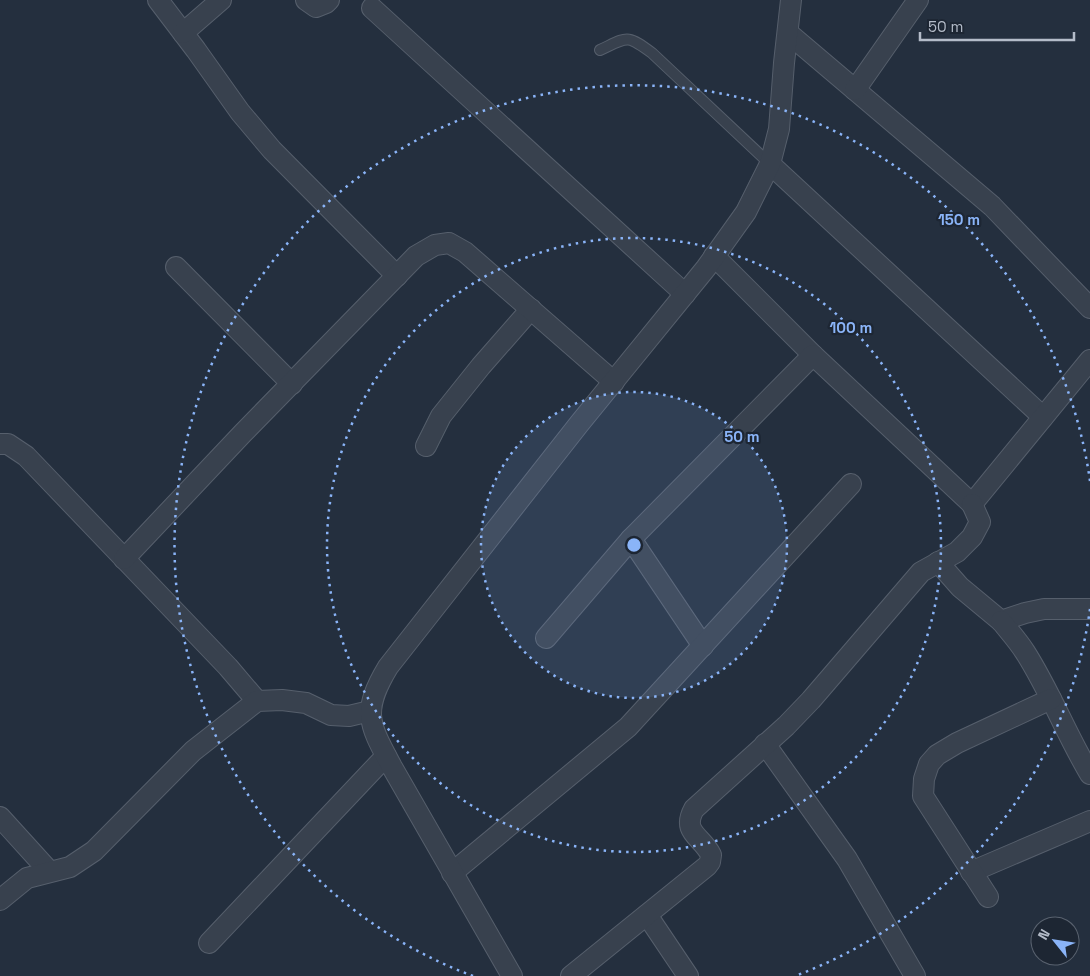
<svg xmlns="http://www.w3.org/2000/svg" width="1090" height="976" viewBox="0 0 1090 976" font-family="'Space Grotesk',sans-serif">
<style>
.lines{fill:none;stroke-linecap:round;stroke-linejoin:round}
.service-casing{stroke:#565f6c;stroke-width:12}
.minor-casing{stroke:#565f6c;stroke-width:22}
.service{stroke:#38414e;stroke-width:10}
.minor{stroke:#38414e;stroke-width:20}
.ring{fill:none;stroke:#8ab4f8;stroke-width:2.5;stroke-dasharray:2.5 5}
.centre{fill:#8ab4f8;stroke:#1d2633;stroke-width:2.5}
.ring-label{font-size:15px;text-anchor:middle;font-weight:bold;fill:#8ab4f8;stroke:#1d2633;stroke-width:4.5;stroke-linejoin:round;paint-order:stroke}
</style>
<rect width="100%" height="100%" fill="#242f3e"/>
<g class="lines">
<defs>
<path id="service" d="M600,50C628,37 626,34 652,53L770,164"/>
<g id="minor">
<polyline points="158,0 196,50 240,112 272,150 397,276"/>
<polyline points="306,0 316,7 326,3 329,0"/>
<polyline points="372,8 685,294"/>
<polyline points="183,33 221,0"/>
<polyline points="788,33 992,206 1090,308"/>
<polyline points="855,90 918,0"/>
<polyline points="770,164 1043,417"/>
<polyline points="714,256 813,355"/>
<polyline points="176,267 292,384"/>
<polyline points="0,444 8,444 26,456 228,667 257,701"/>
<polyline points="426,446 441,416 481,366 531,309"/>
<polyline points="631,539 703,646"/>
<polyline points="124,559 243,433 416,256 435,245 449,243 465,252 614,382"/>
<polyline points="938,562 960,587 1001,621 1025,613 1044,609 1090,609"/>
<path d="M1001,621C1009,631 1018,641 1025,652C1050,691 1066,734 1090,774"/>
<polyline points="546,638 631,539 813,355 972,504 1090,360"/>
<polyline points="765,744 847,859 915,976"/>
<polyline points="0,817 49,871"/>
<polyline points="971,872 1090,821"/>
<polyline points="452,873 628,727 851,484"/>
<polyline points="988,897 923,796 924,779 929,764 937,755 957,743 1051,699"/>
<polyline points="0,900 27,878 70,867 94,851 193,751 257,701 282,700 306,703 331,715 349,716 370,711"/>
<polyline points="647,915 688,976"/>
<polyline points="209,943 386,756"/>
<path d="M512,976L392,767C369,724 361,712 388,667L579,424L706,268L746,212L770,164L779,129L784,63L791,0"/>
<path d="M571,976L707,866L710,862L711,855C702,836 681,833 694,809L786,726L811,700L921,572L957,552L972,537L980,522L972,504"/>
</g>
</defs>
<!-- service casing -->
<use href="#service" class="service-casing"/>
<!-- minor casing -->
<use href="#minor" class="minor-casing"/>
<!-- service -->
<use href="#service" class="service"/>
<!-- minor -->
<use href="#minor" class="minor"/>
</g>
<!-- distance rings -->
<circle cx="634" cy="545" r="153" fill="#8ab4f8" fill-opacity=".12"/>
<g class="ring">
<circle cx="634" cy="545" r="153"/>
<circle cx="634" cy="545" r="307"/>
<path d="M1090 609A460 460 0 0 1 795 976M473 976A460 460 0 1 1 1090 481"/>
</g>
<circle cx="634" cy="545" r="8" class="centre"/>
<g class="ring-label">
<text x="959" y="225">150 m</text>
<text x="851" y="333">100 m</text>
<text x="742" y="442">50 m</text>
</g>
<!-- north arrow -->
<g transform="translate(1055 941) rotate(300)"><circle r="24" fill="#1d2633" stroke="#59626f"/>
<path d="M0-4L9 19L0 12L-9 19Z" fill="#8ab4f8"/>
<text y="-8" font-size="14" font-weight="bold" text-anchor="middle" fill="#b4bcc9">N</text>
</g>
<!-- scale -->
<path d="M920 32v8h154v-8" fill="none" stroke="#b4bcc9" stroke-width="2.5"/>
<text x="928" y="32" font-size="15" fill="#b4bcc9" stroke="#1d2633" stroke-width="4" paint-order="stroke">50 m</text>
</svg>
